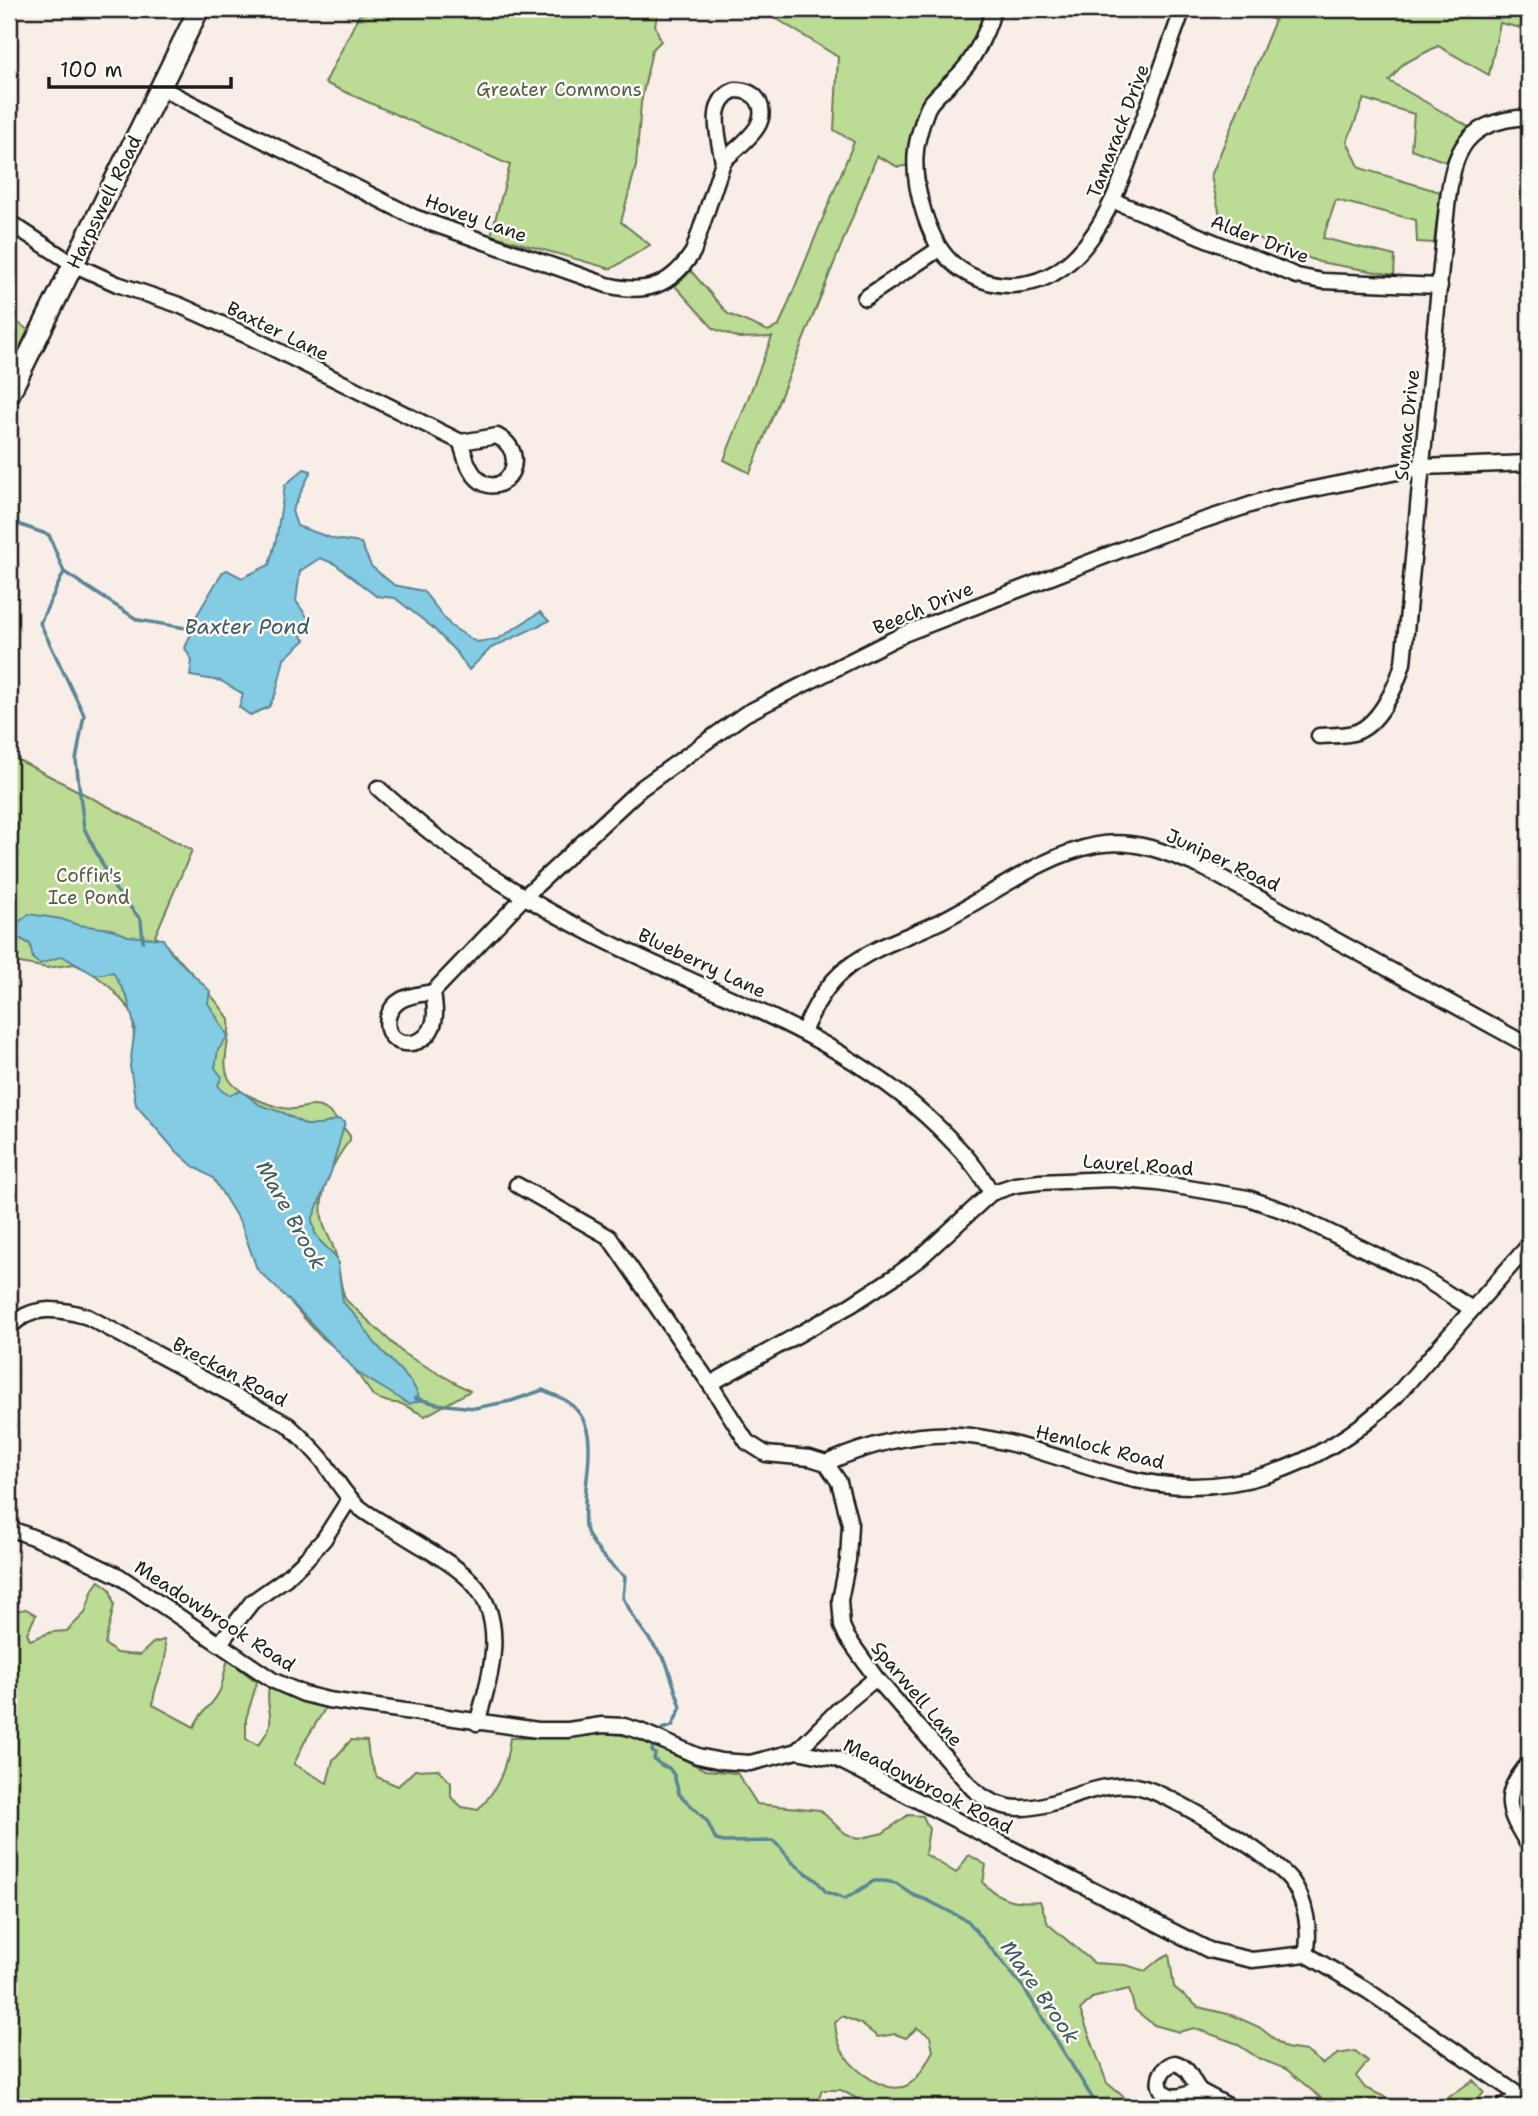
<svg xmlns="http://www.w3.org/2000/svg" width="1538" height="2116" viewBox="0 0 1538 2116" font-family="'Shantell Sans',sans-serif">
<style>
.green{fill:#bcdb94;stroke:#6c7c58;stroke-width:2;fill-rule:evenodd}
.water{fill:#84cce4;stroke:#5a8694;stroke-width:2}
.lines{fill:none;stroke-linecap:round;stroke-linejoin:round}
.stream{stroke:#5a8694;stroke-width:3.5}
.minor-casing{stroke:#1c1c1c;stroke-width:19}
.tertiary-casing{stroke:#1c1c1c;stroke-width:23}
.secondary-casing{stroke:#1c1c1c;stroke-width:24}
.minor{stroke:#fdfcf7;stroke-width:14}
.tertiary{stroke:#fdfcf7;stroke-width:18}
.secondary{stroke:#fdfcf7;stroke-width:19}
.labels{text-anchor:middle;dominant-baseline:central;stroke-width:5;stroke-linejoin:round;paint-order:stroke}
.park-label{font-size:19px;fill:#545f46;stroke:#fdfcf7}
.street-label{font-size:19px;fill:#1c1c1c;stroke:#fdfcf7}
.water-label{font-size:21px;font-style:italic;fill:#405a62;stroke:#fdfcf7}
</style>
<rect width="100%" height="100%" fill="#f9ede8"/>
<filter id="ink" filterUnits="userSpaceOnUse"><feTurbulence type="fractalNoise" baseFrequency=".0143" numOctaves="2"/><feDisplacementMap in="SourceGraphic" scale="14" xChannelSelector="R" yChannelSelector="G"/><feConvolveMatrix kernelMatrix="1 2 1 2 8 2 1 2 1" color-interpolation-filters="sRGB"/></filter>
<g filter="url(#ink)">
<!-- green -->
<g class="green">
<polygon points="381,9 659,9 655,25 661,41 652,50 641,103 636,166 621,222 650,245 611,269 491,235 510,165 325,83 359,15"/>
<polygon points="761,9 998,9 996,26 987,50 972,69 935,103 912,165 898,167 877,156 750,473 724,460 772,337 739,338 714,329 675,286 691,271 728,314 768,331 779,326 854,142 834,130 838,57"/>
<polygon points="1244,9 1529,9 1529,30 1500,23 1489,75 1438,46 1403,64 1389,81 1469,127 1446,162 1411,149 1414,114 1364,99 1347,142 1360,168 1440,192 1434,243 1417,242 1416,220 1336,200 1323,238 1395,256 1394,275 1319,262 1222,224 1211,176 1275,20"/>
<polygon points="9,316 28,330 9,371"/>
<path d="M9,755L192,850L155,936C165,942 227,1011 229,1020C232,1040 218,1064 231,1082C241,1095 278,1110 294,1109C305,1108 314,1103 325,1109C335,1115 343,1127 350,1136V1140C334,1160 316,1194 323,1222C325,1232 332,1241 335,1252C340,1268 339,1286 346,1300L404,1354L470,1391L425,1416L402,1404L388,1402L374,1397L344,1355L319,1335L286,1297L134,1042L133,1013L110,987L90,971L74,964L47,968L15,962L9,958Z"/>
<path d="M99,1581L110,1589L114,1605L105,1644L116,1653L140,1655L153,1643L164,1640C171,1667 153,1680 153,1705L194,1727C199,1713 211,1707 218,1694C223,1688 224,1669 228,1660L257,1682L246,1719V1739L258,1745C281,1717 264,1715 269,1687L326,1707L305,1741L294,1764L327,1783L333,1760L351,1740L367,1741L369,1757L377,1777L398,1786L415,1770L438,1769L451,1783V1797L462,1807L478,1810C500,1787 506,1768 510,1738H565L604,1733L621,1735L642,1739L705,1770L737,1773L757,1804L820,1810L843,1832L857,1839L883,1833L908,1815L923,1816L929,1829L925,1854L956,1873L969,1855L986,1865L983,1883C1001,1901 1016,1903 1040,1901L1048,1924L1094,1963L1126,1965L1145,1971L1159,1959L1169,1954L1174,1987L1198,2007L1232,2015L1259,2027L1286,2048L1306,2051L1323,2064L1338,2054L1355,2051L1368,2061L1356,2076L1365,2088L1407,2107H1332L1286,2069L1260,2059L1235,2043L1194,2028L1179,2032L1154,2025L1135,2010L1129,1989L1092,1998L1080,2010L1107,2083L1136,2107H950L945,2104L940,2107H872L841,2090H822L818,2101L826,2107H9V1612L26,1609L36,1615L27,1633L30,1640L52,1632L67,1631L85,1613L93,1589ZM842,2016L861,2024L878,2037L895,2034L906,2038L917,2028L930,2036L933,2051C926,2062 919,2080 906,2086C885,2094 855,2071 844,2054C838,2045 836,2034 835,2023Z"/>
<polygon points="1473,2080 1484,2092 1472,2107 1435,2107"/>
</g>
<!-- water -->
<g class="water">
<polygon points="304,469 311,471 292,511 297,526 334,539 361,543 371,566 394,585 423,591 451,626 476,642 498,639 540,612 549,621 491,648 469,670 457,653 432,627 395,598 376,596 335,564 320,558 300,571 296,601 310,621 300,623 297,631 305,640 284,659 276,693 269,707 250,715 239,707 243,694 221,681 190,676 192,661 185,648 193,629 194,620 222,573 227,570 242,578 269,565 276,540 285,485"/>
<polygon points="29,914 61,919 78,925 111,929 128,936 163,939 171,953 210,991 208,1003 228,1036 218,1050 215,1068 222,1077 218,1085 222,1091 229,1095 241,1091 260,1105 284,1113 306,1125 320,1125 338,1119 345,1122 331,1172 312,1220 315,1233 321,1242 337,1258 343,1302 359,1320 374,1342 412,1383 418,1394 419,1401 409,1404 358,1373 296,1307 257,1269 241,1224 213,1178 193,1166 174,1149 136,1105 130,1066 135,1028 127,997 113,972 95,975 62,956 40,964 33,959 30,944 13,935 9,930"/>
</g>
<g class="lines">
<!-- stream -->
<g class="stream">
<polyline points="9,521 49,535 64,572 40,623 84,715 76,760 84,828 115,889 141,920 143,941"/>
<polyline points="64,572 138,620 198,630"/>
<path d="M415,1398L437,1404L475,1408L511,1401L543,1390C551,1394 561,1397 568,1402C602,1427 585,1470 585,1504C585,1511 584,1519 585,1526C591,1546 609,1564 625,1577L623,1598L636,1621L666,1662L681,1707L672,1726L662,1729"/>
<polyline points="653,1746 652,1751 655,1754 654,1759 661,1765 669,1768 674,1775 679,1794 707,1821 716,1840 724,1842 773,1841 780,1847 792,1862 817,1881 826,1892 845,1899 874,1881 884,1881 896,1883 915,1896 927,1900 968,1921 1024,1988 1098,2107"/>
</g>
<defs>
<g id="minor">
<path d="M993,9C990,26 975,57 963,70C953,82 939,92 930,104C925,111 917,140 916,150C912,184 928,245 956,266C971,278 991,285 1010,285C1089,285 1119,188 1140,129C1155,89 1168,48 1183,9"/>
<path d="M161,88L414,217L607,285C646,295 671,286 693,252L723,162"/>
<path d="M735,90C745,90 754,93 759,102C771,127 738,145 723,162C719,139 706,101 735,90Z"/>
<polyline points="1114,201 1297,276 1322,281 1440,286"/>
<polyline points="9,222 73,264 117,284 179,305 248,336 461,442"/>
<polyline points="865,298 939,249"/>
<path d="M497,436C544,461 480,530 461,442Z"/>
<path d="M1319,736C1330,735 1342,736 1353,733C1378,727 1397,686 1403,663L1445,225C1452,162 1454,121 1529,117"/>
<path d="M378,788C447,851 518,897 602,939C718,997 844,1035 938,1127C959,1148 978,1167 991,1193"/>
<polyline points="433,992 524,897 640,789 745,714 904,634 1162,534 1274,497 1422,467 1529,463"/>
<path d="M433,992C434,999 435,1007 435,1014C434,1053 381,1052 388,1017C390,1010 394,1004 401,1000C409,995 423,994 433,992Z"/>
<path d="M803,1032C814,1007 826,984 848,967C876,945 912,936 943,920C993,895 1040,856 1096,845C1135,838 1169,853 1204,868L1529,1046"/>
<path d="M517,1185L609,1237L710,1384L747,1442L766,1454L810,1458L826,1463L839,1482L850,1524L848,1560L840,1600L842,1626L847,1637L876,1678L973,1789C1028,1837 1078,1778 1136,1786C1167,1791 1276,1857 1293,1883C1306,1902 1311,1932 1306,1954"/>
<path d="M9,1328C31,1304 60,1308 88,1317L287,1424C300,1436 313,1448 324,1462C335,1478 345,1496 360,1508C374,1519 391,1527 405,1536C427,1550 453,1563 471,1581C509,1620 490,1678 477,1723"/>
<polyline points="710,1384 851,1305 897,1275 920,1258 991,1193 1015,1185 1040,1182 1112,1179 1158,1183 1248,1198 1290,1213 1423,1278 1472,1309"/>
<path d="M826,1463C870,1444 922,1430 971,1436C1021,1442 1070,1463 1119,1476C1225,1505 1319,1469 1396,1396L1529,1245"/>
<polyline points="9,1528 63,1549 119,1576 274,1681 304,1694 328,1700 538,1730 568,1730 602,1725 624,1726 640,1731 698,1756 721,1761 750,1763 797,1751 837,1759 1209,1950 1252,1960 1306,1954 1368,1991 1523,2098"/>
<polyline points="220,1643 252,1602 286,1578 306,1559 324,1539 350,1498"/>
<polyline points="797,1751 840,1708 876,1678"/>
<path d="M1529,1763C1500,1796 1507,1811 1529,1846"/>
<path d="M1175,2063C1190,2067 1191,2081 1200,2091C1190,2091 1181,2099 1171,2096C1152,2091 1159,2066 1175,2063Z"/>
<polyline points="1200,2091 1230,2107"/>
</g>
<polyline id="tertiary" points="1506,2107 1529,2095"/>
<polyline id="secondary" points="9,395 199,9"/>
</defs>
<!-- minor casing -->
<use href="#minor" class="minor-casing"/>
<!-- tertiary casing -->
<use href="#tertiary" class="tertiary-casing"/>
<!-- secondary casing -->
<use href="#secondary" class="secondary-casing"/>
<!-- minor -->
<use href="#minor" class="minor"/>
<!-- tertiary -->
<use href="#tertiary" class="tertiary"/>
<!-- secondary -->
<use href="#secondary" class="secondary"/>
</g>
</g>
<g class="labels">
<!-- park labels -->
<g class="park-label">
<text x="559" y="89">Greater Commons</text>
<text x="89" y="875">Coffin's<tspan x="89" dy="22">Ice Pond</tspan></text>
</g>
<!-- street labels -->
<g class="street-label">
<text transform="translate(1118 131) rotate(-69)">Tamarack Drive</text>
<text transform="translate(104 202) rotate(-64)">Harpswell Road</text>
<text transform="translate(476 218) rotate(20)">Hovey Lane</text>
<text transform="translate(1260 239) rotate(21)">Alder Drive</text>
<text transform="translate(278 331) rotate(26)">Baxter Lane</text>
<text transform="translate(1407 425) rotate(-84)">Sumac Drive</text>
<text transform="translate(923 608) rotate(-23)">Beech Drive</text>
<text transform="translate(1223 860) rotate(25)">Juniper Road</text>
<text transform="translate(702 963) rotate(25)">Blueberry Lane</text>
<text transform="translate(1138 1165) rotate(4)">Laurel Road</text>
<text transform="translate(230 1372) rotate(28)">Breckan Road</text>
<text transform="translate(1100 1447) rotate(14)">Hemlock Road</text>
<text transform="translate(215 1616) rotate(33)">Meadowbrook Road</text>
<text transform="translate(917 1694) rotate(50)">Sparwell Lane</text>
<text transform="translate(928 1786) rotate(27)">Meadowbrook Road</text>
</g>
<!-- water labels -->
<g class="water-label">
<text x="247" y="627">Baxter Pond</text>
<text transform="translate(291 1215) rotate(61)">Mare Brook</text>
<text transform="translate(1040 1992) rotate(55)">Mare Brook</text>
</g>
</g>
<!-- margin -->
<rect width="1538" height="2116" fill="none" stroke="#fdfcf7" stroke-width="35"/>
<rect x="18" y="18" width="1503" height="2081" fill="none" stroke="#1c1c1c" stroke-width="2.5" filter="url(#ink)"/>
<!-- scale -->
<path d="M49 77v10h182v-10" fill="none" stroke="#1c1c1c" stroke-width="3.5"/>
<text x="60" y="77" font-size="21" fill="#1c1c1c" stroke="#fdfcf7" stroke-width="5" paint-order="stroke">100 m</text>
</svg>
